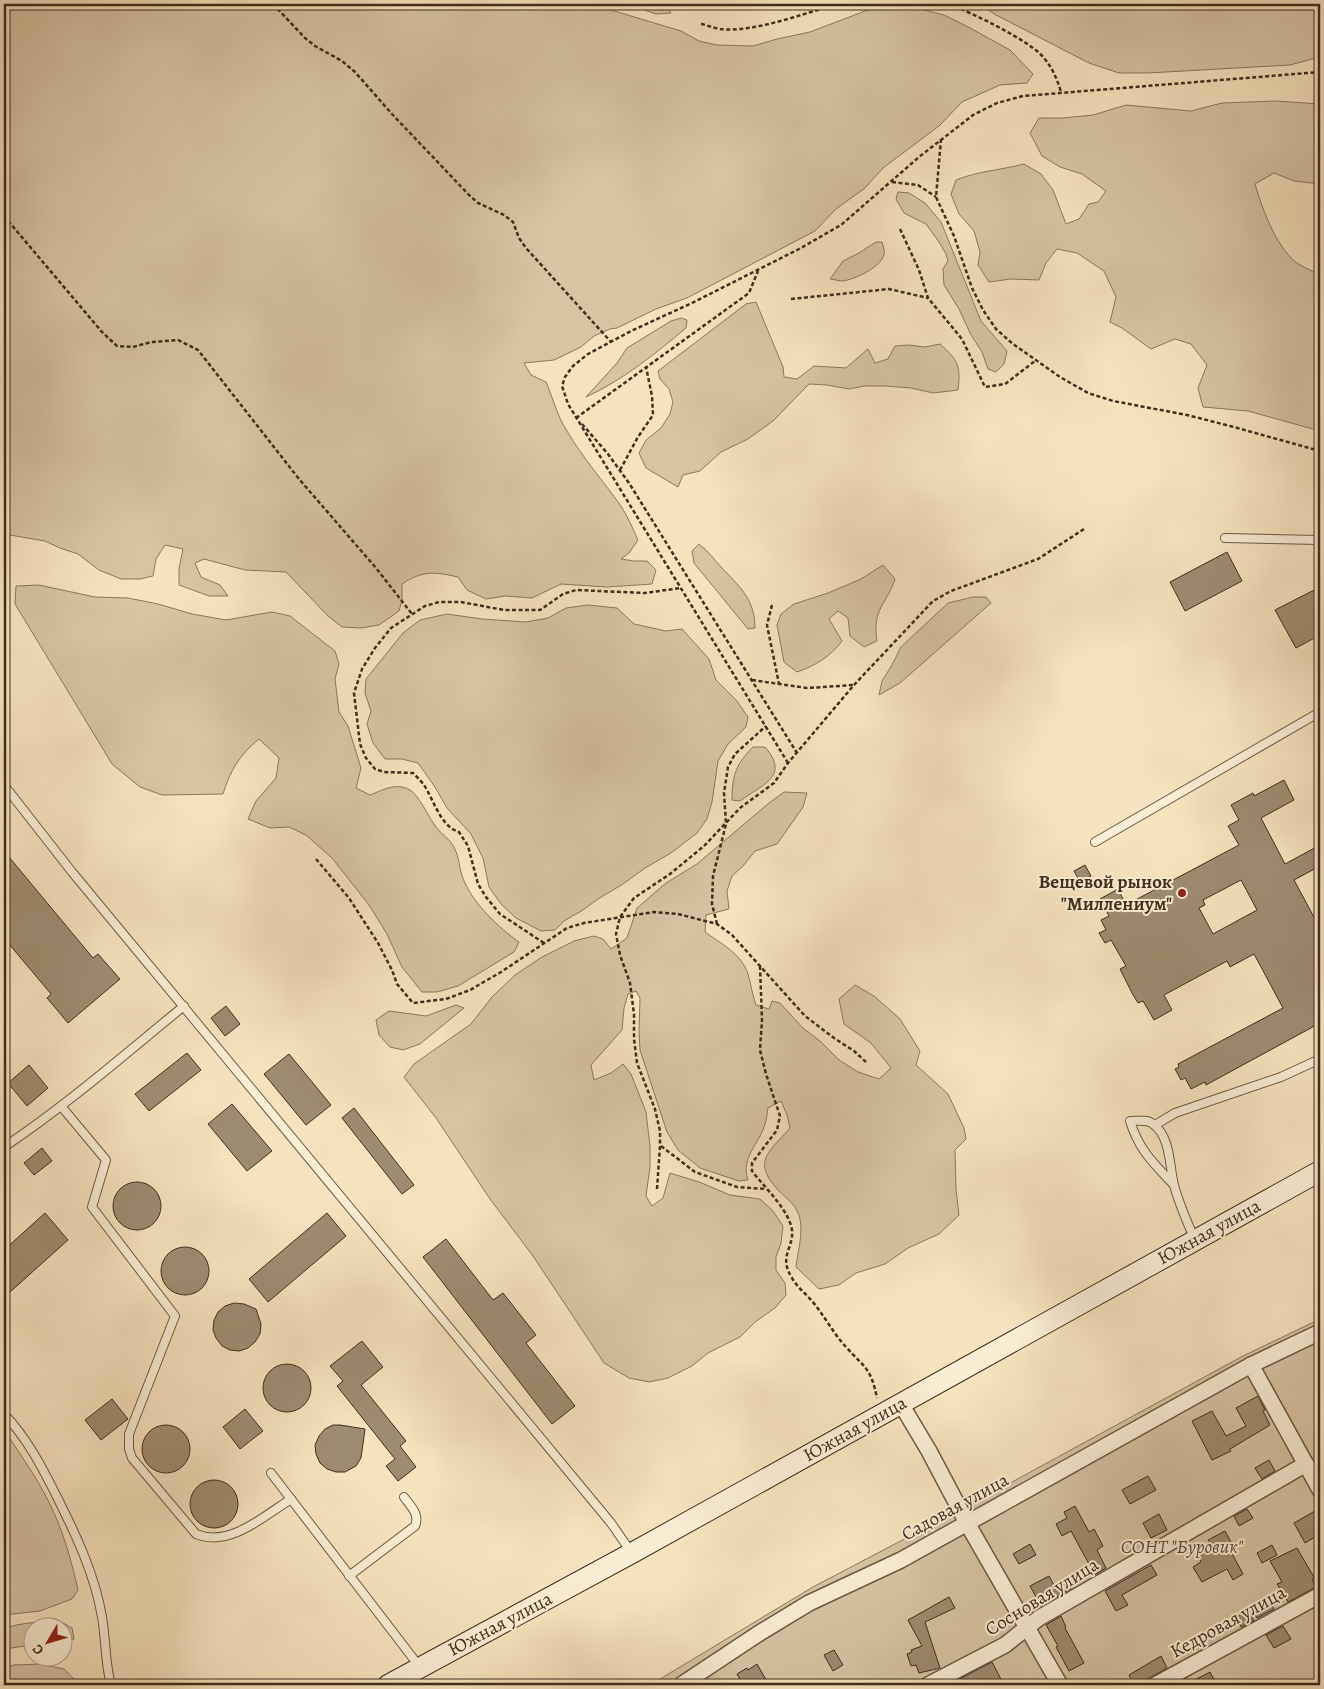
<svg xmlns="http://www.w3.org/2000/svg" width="1324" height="1689" viewBox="0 0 1324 1689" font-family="Alegreya,serif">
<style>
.green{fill:#d6c4a4;stroke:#8b7961}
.building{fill:#9e8c72;stroke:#402e1e;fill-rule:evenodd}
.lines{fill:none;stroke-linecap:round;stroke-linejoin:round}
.lane-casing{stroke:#6d5b46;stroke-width:10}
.street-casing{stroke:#6d5b46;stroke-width:18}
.secondary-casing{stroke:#402e1e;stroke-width:22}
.path{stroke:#402e1e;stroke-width:2.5;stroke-dasharray:4 2.5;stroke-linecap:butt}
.lane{stroke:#f8edd5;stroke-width:8}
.street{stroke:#f8edd5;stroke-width:15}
.secondary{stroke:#f8edd5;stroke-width:20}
.poi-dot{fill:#8f2418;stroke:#f8edd5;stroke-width:2}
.labels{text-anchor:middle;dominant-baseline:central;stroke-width:4;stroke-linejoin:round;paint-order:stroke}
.poi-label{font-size:19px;font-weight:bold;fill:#402e1e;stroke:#f8edd5;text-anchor:end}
.street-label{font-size:19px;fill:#402e1e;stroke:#f8edd5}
.park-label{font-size:19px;font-style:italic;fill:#5e4c39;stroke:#f8edd5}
</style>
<rect width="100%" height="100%" fill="#f5e3bf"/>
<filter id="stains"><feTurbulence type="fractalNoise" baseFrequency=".004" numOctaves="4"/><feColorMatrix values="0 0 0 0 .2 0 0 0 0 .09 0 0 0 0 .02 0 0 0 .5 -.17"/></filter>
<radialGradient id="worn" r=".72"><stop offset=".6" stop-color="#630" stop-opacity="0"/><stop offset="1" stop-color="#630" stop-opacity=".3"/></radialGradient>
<!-- green -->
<g class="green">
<path d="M4,4H591L681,31L699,41L717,45L753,46L777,39L810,32L873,8L901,6L921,9L944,15L970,28L1010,50L1033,74L1027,83L1000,85L962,102L939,126L883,168L865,188L836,209L815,231L687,298L656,309L617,328L610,329L594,336L581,347L554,360L524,363L531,375L546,382C553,398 557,416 567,431C583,458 603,481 621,506C628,517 633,529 638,540L629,553L621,559L634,561H647L656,570L652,584L607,587L561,584L532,598L505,596L486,599L467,590L458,577C435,572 423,570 402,584V600L399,611L379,625L361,628L342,627L328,616L286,572L245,570L204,559L195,563L201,577L220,585L228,596H209L179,585V569L183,549L165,545L156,559L153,576L140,579H121L99,570L78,554L60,548L45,541L4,534Z"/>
<polygon points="627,4 666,4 671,13 656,14"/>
<polygon points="979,4 1320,4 1320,57 1290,65 1148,73 1119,73 1089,63 996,15"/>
<path d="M1276,101L1320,104V184L1294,181L1274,173L1255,184C1262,208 1273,238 1290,257C1297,265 1311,270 1320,275V431L1248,411L1203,407L1198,388L1207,365L1191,344L1175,339L1151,349L1122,328L1110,322L1116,297L1104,271L1077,253L1057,249L1046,263L1039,280L1011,279L989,282L978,265L980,252L974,231L959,214L951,194L956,180C978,171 1001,170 1024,164L1041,174L1053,190L1066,224L1079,219L1089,204L1098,202L1106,191L1082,174L1060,167L1042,156L1030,133L1039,118H1063L1093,115L1126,105L1191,111L1222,103Z"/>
<polygon points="898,192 909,193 925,203 941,222 981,321 1007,351 1004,364 996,372 988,369 982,352 971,335 959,309 944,285 943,269 948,261 946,254 939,242 926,224 904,213 896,199"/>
<path d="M876,242H882C883,246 885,250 884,254C882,267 854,280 842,281C838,281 834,279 830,279L843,261L859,253Z"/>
<path d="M756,302L783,367L784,377L797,379L814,366L846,368L868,349L875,363L888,359L895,346L908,345L925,347L940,344C958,360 961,366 958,390L933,393L911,388L885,386H864L849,389L827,385L809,384L773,421L748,439L721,452L700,471L683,475L678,487L646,468L639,453L646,440L661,428L670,414L673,402L669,389L660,379L658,371L746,304Z"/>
<path d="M681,318L687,320L686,328C655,354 623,380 586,397L617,363L627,348L671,321Z"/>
<path d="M699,544C708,551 713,558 721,567C739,586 755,599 755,628L748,629L694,563L692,551Z"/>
<path d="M883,565L895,579C886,606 872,608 877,641L864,647L850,636L848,618L838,611L829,619L842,641C831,656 815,666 797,672L784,662L777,625L781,614L794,604L828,593L861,579Z"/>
<path d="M39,585L95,597L128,598L158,604L192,614L226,620L272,612L290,616L335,651L339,664L335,679L339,712L348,726L361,768L356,788L370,795C383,790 396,782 410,790C419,795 429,818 436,827C441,834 450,839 454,847C460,858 459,872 465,883C475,905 499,928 519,942L514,952L458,986L437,992H422L402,967L387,934L369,905L332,858L306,835L289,827L270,828L248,819L256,801L276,778L279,758L259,739C240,754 230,771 223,794L162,795L140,787L112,764L15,604L16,586Z"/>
<polygon points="973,597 986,597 991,603 900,683 879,695 882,681 892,665 901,647 948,603"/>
<polygon points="588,605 617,608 634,624 666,631 682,629 709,659 716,680 736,700 748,717 746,727 728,744 718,761 712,802 707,819 697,833 671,853 645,868 623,884 598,899 583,910 564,921 555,930 541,931 516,918 501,904 489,887 483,858 471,834 447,808 435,787 418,763 402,759 385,759 373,743 367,724 371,711 365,693 366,679 403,633 420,620 447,614 482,619 526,622 548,618 566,608"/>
<path d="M753,747H765C791,777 761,785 740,801L732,800C732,776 736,764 753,747Z"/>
<path d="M784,792L807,793L803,807L777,844L755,851L743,866L732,876L727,891L729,909L706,915L705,932C720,943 742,954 748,974C751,984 752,994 756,1005L769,1009L772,1001L780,1003L803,1028L820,1041L839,1060L858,1072L879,1079L891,1068L871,1043L844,1024L839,999L855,985L874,996L900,1019L920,1051L916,1065L948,1094L964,1128L966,1139L955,1150L956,1189L959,1215L939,1234L908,1248L885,1264L856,1273L839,1285L819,1289L796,1267C798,1249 806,1225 796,1209C793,1203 785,1197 780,1192C751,1162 768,1153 790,1128L787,1115L781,1101L768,1108C767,1113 767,1119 765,1124C760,1143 740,1158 748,1180L739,1181L700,1168L678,1150L667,1132L640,1050L639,1032L640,998L636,991L628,994L624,1008L622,1030L591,1065L594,1080L611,1073L623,1064L631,1074L646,1112L650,1146V1167L646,1196L652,1206L663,1198L670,1173L699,1182L730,1195L760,1199L773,1211L783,1226L781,1243L776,1257V1270L785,1283L786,1295L775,1308L755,1322L740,1337L708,1353L692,1366L668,1378L649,1382L629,1378L604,1363L533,1256L490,1199L436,1118L404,1077L414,1064L471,1024L492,997L515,975L542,957L574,941L594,936L603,939L611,949L627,938L637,908L666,883L697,864L769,803Z"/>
<polygon points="456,1005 464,1008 420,1044 403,1050 390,1047 379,1035 376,1020 389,1011 426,1016"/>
<polygon points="1320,1319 1320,1685 650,1685 813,1587 992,1493 1241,1357"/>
<path d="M4,1430C22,1457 41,1483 54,1513C65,1537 72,1564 78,1590L72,1599L40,1611L4,1615Z"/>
<polygon points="56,1619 72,1628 74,1639 63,1642 62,1626 32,1626 32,1645 4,1649 4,1629 16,1625"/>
<polygon points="40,1664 64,1669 80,1685 4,1685 4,1670 13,1665"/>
</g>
<!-- building -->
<g class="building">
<polygon points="1227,552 1242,581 1185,611 1170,582"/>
<polygon points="1320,587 1320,635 1296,648 1275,610"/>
<path d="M1284,780L1294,800L1261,818L1285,864L1320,845V866L1294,880L1315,919L1320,917V1023L1206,1085L1205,1082L1191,1089L1185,1078L1181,1080L1175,1069L1179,1067L1178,1064L1283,1008L1254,954L1230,967L1227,961L1164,995L1172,1010L1154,1020L1143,1001L1138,1003L1132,993L1120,969L1126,966L1111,940L1105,943L1099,933L1106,930L1101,920L1109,916L1100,899L1118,889L1126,905L1239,845L1228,826L1239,820L1231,805L1253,793L1254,796ZM1241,880L1257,910L1213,934L1199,908L1205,905L1203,900Z"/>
<polygon points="4,851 93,958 98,954 120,979 68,1023 47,998 51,994 4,938"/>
<polygon points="1085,865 1091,876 1080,882 1074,871"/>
<polygon points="226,1006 240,1024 225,1036 211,1018"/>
<polygon points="187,1053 201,1070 149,1111 135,1094"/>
<polygon points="289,1054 331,1105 306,1125 264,1074"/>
<polygon points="29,1065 48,1088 27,1106 8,1083"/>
<polygon points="232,1104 272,1151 247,1171 208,1124"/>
<polygon points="354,1108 414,1185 402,1194 342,1118"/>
<polygon points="42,1148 52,1161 34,1175 24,1163"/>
<circle cx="137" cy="1206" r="24"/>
<polygon points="45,1213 68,1240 10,1292 4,1286 4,1250"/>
<polygon points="327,1213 346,1236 268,1302 249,1279"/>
<polygon points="446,1239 493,1300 503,1293 536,1335 526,1343 575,1406 552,1424 423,1257"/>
<circle cx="185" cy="1271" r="24"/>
<polygon points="234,1303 244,1304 256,1309 261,1324 260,1334 255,1342 248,1348 239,1351 230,1350 222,1346 216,1338 213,1330 214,1320 218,1312 225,1306"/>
<polygon points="362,1341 383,1367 361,1385 406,1441 400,1446 416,1467 398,1481 386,1466 395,1459 337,1386 343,1381 330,1366"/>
<circle cx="287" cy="1388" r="24"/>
<polygon points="1258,1396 1265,1410 1263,1411 1270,1425 1230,1449 1231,1451 1212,1460 1192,1421 1212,1411 1226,1436 1246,1426 1236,1408"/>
<polygon points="112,1399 128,1419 101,1440 85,1420"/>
<polygon points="245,1409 263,1431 240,1449 223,1427"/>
<polygon points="333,1425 340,1425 365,1429 361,1458 356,1466 345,1472 336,1472 327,1469 320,1463 316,1454 315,1445 319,1436 325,1429"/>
<circle cx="166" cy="1449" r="24"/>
<polygon points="1269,1460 1275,1471 1262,1479 1255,1468"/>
<polygon points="1148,1476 1156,1490 1130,1504 1122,1490"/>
<circle cx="214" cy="1504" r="24"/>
<polygon points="1075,1506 1089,1532 1094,1529 1103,1546 1097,1550 1106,1568 1095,1575 1071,1531 1062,1536 1056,1524 1067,1518 1064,1512"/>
<polygon points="1320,1508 1320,1534 1305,1543 1294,1523"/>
<polygon points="1247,1509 1253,1518 1239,1526 1234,1516"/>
<polygon points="1159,1514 1167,1530 1151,1538 1143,1523"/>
<polygon points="1225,1531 1232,1544 1228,1546 1243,1574 1233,1580 1227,1569 1202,1582 1193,1567 1201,1562 1196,1552 1211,1544 1208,1540"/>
<polygon points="1030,1544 1036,1555 1019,1564 1013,1554"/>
<polygon points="1272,1545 1277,1555 1262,1563 1257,1553"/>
<polygon points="1297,1548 1315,1579 1312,1580 1316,1587 1288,1602 1277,1584 1282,1582 1270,1561"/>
<polygon points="1151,1565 1157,1575 1122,1595 1128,1605 1116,1611 1105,1591"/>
<polygon points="1049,1576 1056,1589 1068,1582 1072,1588 1041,1606 1030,1586"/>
<polygon points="949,1597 955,1608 925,1622 940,1668 919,1673 916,1665 911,1666 907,1654 912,1652 911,1650 922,1646 908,1620"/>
<polygon points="1271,1604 1274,1609 1257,1618 1254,1613"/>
<polygon points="1248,1610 1254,1621 1241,1627 1236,1617"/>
<polygon points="1061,1616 1066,1627 1065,1628 1084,1663 1069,1671 1056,1647 1058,1646 1046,1625"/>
<polygon points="1283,1626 1291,1639 1274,1648 1266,1635"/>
<polygon points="834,1650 843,1665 833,1671 824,1655"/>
<polygon points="1161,1656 1167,1668 1137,1685 1134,1685 1129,1675"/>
<polygon points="992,1662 1004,1685 948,1685"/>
<polygon points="757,1664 769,1685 743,1685 737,1674 747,1668 748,1670"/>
<polygon points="1210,1672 1217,1685 1185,1685"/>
</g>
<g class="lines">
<defs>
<g id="lane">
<polyline points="1225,538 1320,540"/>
<polyline points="4,785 72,872 611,1523 631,1552"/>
<polyline points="1095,842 1320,712"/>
<path d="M61,1106L106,1160L92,1207L175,1316L129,1434V1449L132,1458L196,1534C229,1548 264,1516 291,1499"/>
<polyline points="1155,1125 1175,1113 1281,1077 1320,1059"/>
<path d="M4,1147C67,1105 125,1054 184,1006"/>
<path d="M1174,1185C1153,1163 1139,1150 1130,1121C1137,1121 1148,1119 1153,1124C1171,1137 1169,1165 1174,1185C1179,1204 1187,1222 1195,1240"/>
<path d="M4,1414C27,1438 42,1467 57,1497C76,1535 95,1575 102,1617C106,1640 105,1663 111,1685"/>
<polyline points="271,1473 419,1666"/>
<path d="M349,1576L415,1526C420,1514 411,1507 404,1497"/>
</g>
<g id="street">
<polyline points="1251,1365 1320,1490"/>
<polyline points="901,1404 929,1451 967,1523 1060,1685"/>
<polyline points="681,1685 758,1634 809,1603 901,1560 1251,1365 1320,1332"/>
<polyline points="928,1685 1005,1645 1039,1618 1306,1464"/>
<polyline points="1155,1685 1320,1595"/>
</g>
<polyline id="secondary" points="388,1685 632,1553 1320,1171"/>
</defs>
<!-- lane casing -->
<use href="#lane" class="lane-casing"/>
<!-- street casing -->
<use href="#street" class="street-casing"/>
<!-- secondary casing -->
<use href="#secondary" class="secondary-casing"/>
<!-- path -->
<g class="path">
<polyline points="273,4 305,38 315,46 342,61 355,72 392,114 469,195 478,203 504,215 513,222 519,238 526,248 611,342"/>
<path d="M949,4C970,12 1031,41 1044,58C1053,69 1057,79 1061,92"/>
<path d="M701,24C707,25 713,28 720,29C754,33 804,13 838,4"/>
<polyline points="941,139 936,197 954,236 972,288 983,310 996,329 1013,344 1060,377 1088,393 1113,401 1187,415 1230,426 1320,451"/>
<polyline points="892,182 918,185 936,197"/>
<polyline points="4,216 102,332 117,346 133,347 151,342 178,340 198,350 299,479 376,568 412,614"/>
<polyline points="900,229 919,270 928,298 962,339 985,387 1005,384 1035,361"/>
<polyline points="791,299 889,289 928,298"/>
<polyline points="576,418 749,293 758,271"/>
<polyline points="582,424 608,454 629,483 797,753"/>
<polyline points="620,470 638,437 653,415 652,396 646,367"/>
<polyline points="772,605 767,625 779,684"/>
<polyline points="752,680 807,688 854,685"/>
<polyline points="788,763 568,404 562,386 565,377 573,366 588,354 631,331 692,303 799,249 841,225 919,157 973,115 997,103 1023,96 1320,72"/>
<polyline points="316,859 349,898 378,943 392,970 397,984 413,1003 446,999 470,990 501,972 567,928 584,923 654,912 678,914 717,924 732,935 805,1016 834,1038 854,1051 866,1062"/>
<polyline points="717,924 712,904 713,876 726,824 724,793 728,767 735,754 766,726"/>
<path d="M544,943L500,914L486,897L478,884L468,846L459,832C440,826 434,800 424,785C421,781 417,777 413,773L384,772L375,769L366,758L360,744L354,693L362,669L375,648L391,628L425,606L439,602H461L504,610H540L563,594L576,590L645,593L681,588"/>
<path d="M760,966L762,1020L760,1050L766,1074L780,1116L777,1130L752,1163V1171C765,1188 789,1210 792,1230C794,1248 778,1256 792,1278C797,1287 805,1293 812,1301C824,1315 833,1333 846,1347C865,1368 871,1368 877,1398"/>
<polyline points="661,1146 695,1172 737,1187 766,1189"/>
<polyline points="657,1189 660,1146 660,1131 655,1109 637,1063 634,1039 634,1014 630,983 620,955 616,934 620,917 634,898 670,874 704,846 740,808 774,783 788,763 854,685 933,601 951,591 1038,559 1084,529"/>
</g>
<!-- lane -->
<use href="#lane" class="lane"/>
<!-- street -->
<use href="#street" class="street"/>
<!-- secondary -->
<use href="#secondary" class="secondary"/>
</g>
<!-- markers -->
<circle class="poi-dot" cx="1182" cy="893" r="5"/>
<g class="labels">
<!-- poi labels -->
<g class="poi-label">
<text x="1172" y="882">Вещевой рынок<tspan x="1172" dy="22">"Миллениум"</tspan></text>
</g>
<!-- street labels -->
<g class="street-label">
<text transform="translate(1209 1232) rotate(-29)">Южная улица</text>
<text transform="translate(855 1429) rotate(-29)">Южная улица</text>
<text transform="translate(955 1507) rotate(-29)">Садовая улица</text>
<text transform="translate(1042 1597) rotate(-32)">Сосновая улица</text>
<text transform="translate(1228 1622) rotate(-29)">Кедровая улица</text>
<text transform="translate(500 1624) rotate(-28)">Южная улица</text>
</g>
<!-- park labels -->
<g class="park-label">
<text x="1182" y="1547">СОНТ "Буровик"</text>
</g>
</g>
<!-- margin -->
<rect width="1324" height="1689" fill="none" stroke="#f5e3bf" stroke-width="20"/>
<rect x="5" y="5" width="1314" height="1679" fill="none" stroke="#402e1e" stroke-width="2.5"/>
<rect x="10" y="10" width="1304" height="1669" fill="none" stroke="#402e1e"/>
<!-- north arrow -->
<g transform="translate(48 1642) rotate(232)"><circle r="24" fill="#f8edd5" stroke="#aea18c"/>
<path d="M0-4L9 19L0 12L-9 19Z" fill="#8f2418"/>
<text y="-8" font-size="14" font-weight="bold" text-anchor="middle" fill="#402e1e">С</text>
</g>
<rect width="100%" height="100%" filter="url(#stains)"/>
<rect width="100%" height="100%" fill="url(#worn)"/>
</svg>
